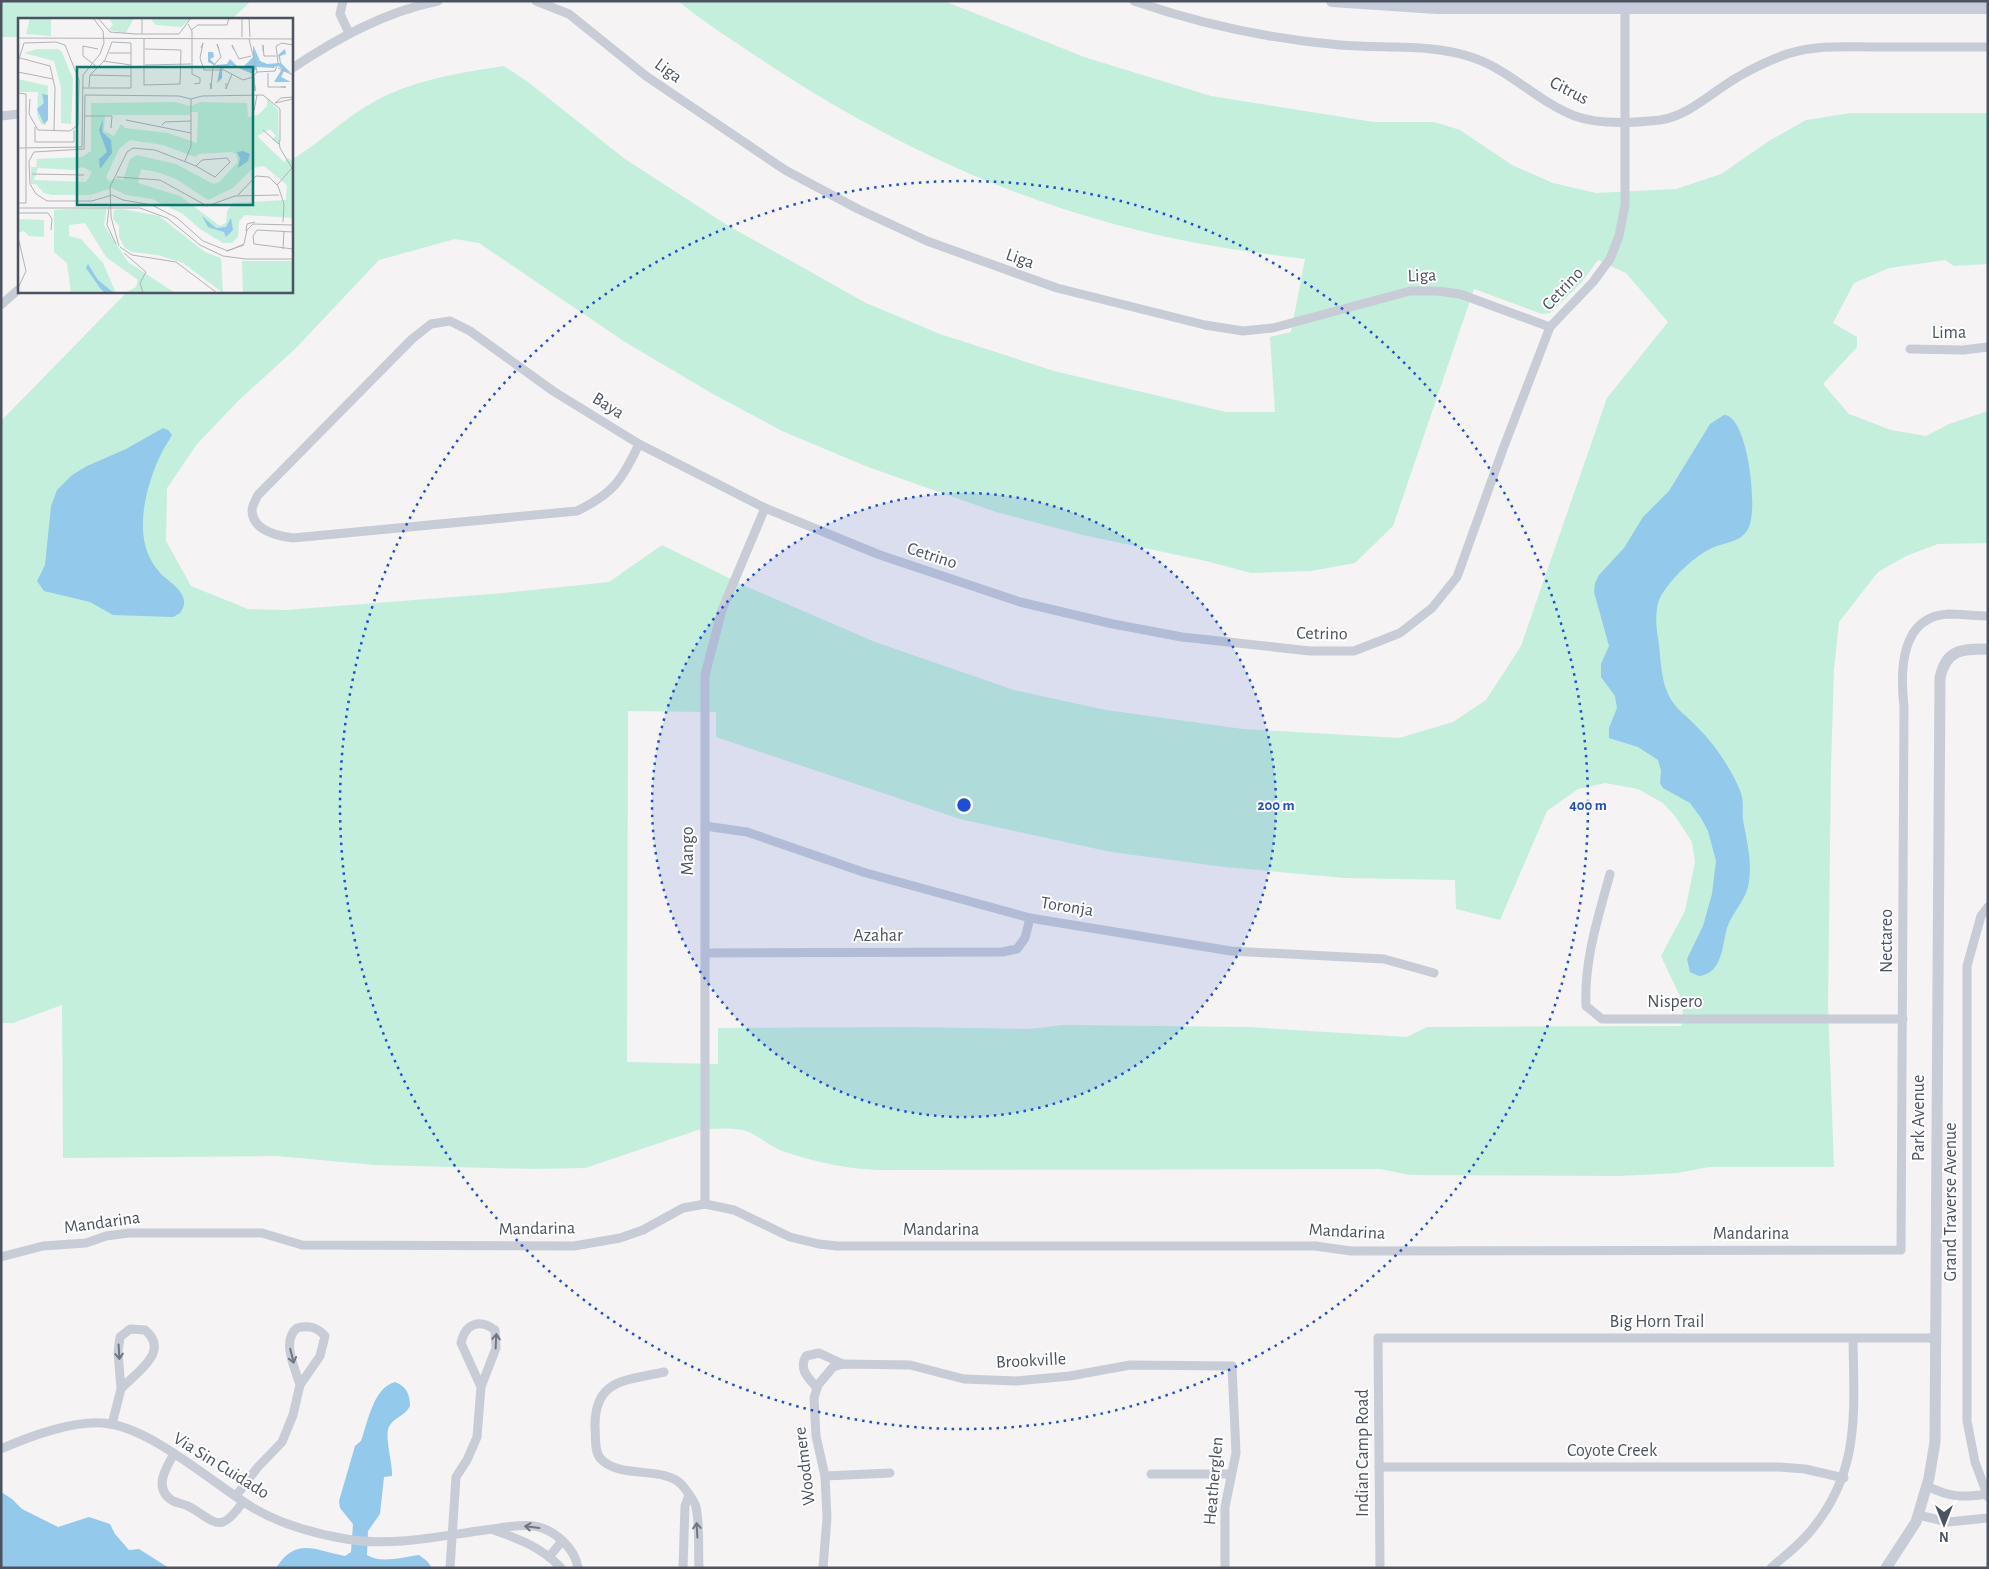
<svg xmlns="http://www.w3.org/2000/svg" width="1989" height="1569" viewBox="0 0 1989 1569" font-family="'Alegreya Sans',sans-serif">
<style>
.green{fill:#c4efdc;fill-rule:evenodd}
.water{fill:#93c9ea}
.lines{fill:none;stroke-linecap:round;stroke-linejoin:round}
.minor{stroke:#c7ccd6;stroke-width:9}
.tertiary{stroke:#c7ccd6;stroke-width:11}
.secondary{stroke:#c6ccda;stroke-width:12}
.oneway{stroke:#707783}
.ring{fill:none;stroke:#1d4ed8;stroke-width:2.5;stroke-dasharray:2.5 5}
.labels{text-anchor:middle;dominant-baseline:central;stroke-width:4;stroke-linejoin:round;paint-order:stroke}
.street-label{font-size:18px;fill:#4b5260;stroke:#fff}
.inset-road{fill:none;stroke:#b1b3b8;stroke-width:1}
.view{fill:#0f766e;fill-opacity:0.15;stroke:#0f766e;stroke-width:2.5}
.inset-edge{fill:none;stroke:#4b5260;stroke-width:2.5}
.centre{fill:#1d4ed8;stroke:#fff;stroke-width:2.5}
.ring-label{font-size:15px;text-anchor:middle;font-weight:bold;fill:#1d4ed8;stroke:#fff;stroke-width:4;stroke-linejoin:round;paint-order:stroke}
</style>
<rect width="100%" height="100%" fill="#f5f3f3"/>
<!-- green -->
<g class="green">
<polygon points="1,1 251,1 232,19 19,19 19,37 1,37"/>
<path d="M678,1H944L1084,57L1211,96L1374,122H1434L1460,130L1512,165L1553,183L1596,193L1676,189L1721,174L1769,141L1806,120L1851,113H1988V264L1954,266L1945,260L1889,268L1854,283L1833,323L1857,337V347L1823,384L1849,414L1891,430L1926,436L1949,424L1988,411V543L1938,544L1906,556L1878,572L1839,622L1834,669L1831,767L1828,1006L1834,1167H1709L1677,1173L1619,1176L1410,1175L1380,1169L879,1170C847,1169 816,1162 785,1152C773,1148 763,1139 751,1133C737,1126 713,1129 698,1130L585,1168L534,1169L375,1165L276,1156L63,1158L62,1005L13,1023H1V421L128,291H291V160C320,143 343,119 372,103C411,80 459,73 504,66L528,82L625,159L727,225L866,303L940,334L1054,371L1226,412H1275L1270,337L1291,332L1305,259C1251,252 1198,245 1145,232C1008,199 885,141 768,64C737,43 706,24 678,1ZM455,239L479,243L625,342L713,394L782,431L868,467L996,512L1083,535L1206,561L1251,573L1311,571L1355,563L1393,526L1474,289L1542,314L1550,313L1581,283L1598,260L1626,273L1668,322L1607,398L1521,646L1486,700L1453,722L1399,738L1243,729L1106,710L1014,690L875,642L745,586L662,545L609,582L504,593L286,610L248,609L191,586L166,541L167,488L197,444L238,401L295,349L379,260ZM628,711L716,712V737L960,819L1111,852L1225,867L1345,878L1455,880L1456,909L1500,920L1547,811L1578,789L1605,783L1638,789L1663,803L1675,816L1692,842L1695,862L1685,911L1661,956L1683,1003L1682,1026L1427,1027L1407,1037L1247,1027L1062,1025L1030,1029L905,1027L718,1028V1064L627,1062Z"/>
</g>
<!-- water -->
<g class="water">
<path d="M1724,415C1748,415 1759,511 1748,529C1740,543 1725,542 1712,548C1694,556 1667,582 1659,600C1655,611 1656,627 1658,638C1661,656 1660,676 1668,694C1675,710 1689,717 1700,730C1716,746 1733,772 1741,793C1744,802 1742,811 1743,820C1747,842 1753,865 1748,887C1744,902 1732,913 1727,928C1722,945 1723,973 1699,976L1690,972L1687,959L1703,926L1712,894L1716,861L1708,831L1701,818L1690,803L1663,788L1660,783L1661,771L1658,760L1638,747L1609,738V728L1617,708L1615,696L1601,677V664L1609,646L1594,592L1595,583L1599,575L1624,548L1643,517L1669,491L1710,424Z"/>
<path d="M163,428L168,430L172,435C169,441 165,446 162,452C149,478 137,518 146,548C149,558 154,566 161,574C172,584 193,596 180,613L173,617L113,615L90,602L44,591L37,581L45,565L51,506L57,490L72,475L87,466L126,449Z"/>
<path d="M395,1382C406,1386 410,1394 410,1406C405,1416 396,1416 390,1425C383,1434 393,1463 392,1476L384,1477L380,1514L368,1531L367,1555C380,1564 403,1557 419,1555L427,1561L432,1568H276C297,1536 315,1551 345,1556L351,1552L353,1524L340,1508L339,1501L355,1446L361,1441C368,1422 373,1388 395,1382Z"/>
<polygon points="1,1492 12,1499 22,1509 58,1527 89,1517 110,1524 115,1534 129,1550 139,1549 169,1568 1,1568"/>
</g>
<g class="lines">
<!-- minor -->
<g class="minor">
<polyline points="343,1 340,14 349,33"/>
<polyline points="536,1 569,14 646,76 785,170 858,209 927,241 1057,288 1205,325 1243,331 1273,328 1410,291 1437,291 1460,294 1550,327"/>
<path d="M1134,1C1200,24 1271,39 1340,45C1385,49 1431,43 1474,58C1511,71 1538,102 1575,116C1599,125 1634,123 1660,120C1689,116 1713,91 1738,77C1753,68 1770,60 1787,54C1817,44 1849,47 1880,47C1916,47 1952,47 1988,47"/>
<path d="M291,69C336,39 384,12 438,1"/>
<polyline points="1,116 19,114"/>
<polyline points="1,305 19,289"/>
<path d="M450,321L470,331L553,391L639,444C622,480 614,493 577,511L293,538C278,536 252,531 252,510C252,506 256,499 258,495L412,339L431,324Z"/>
<polyline points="1910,349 1963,350 1988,347"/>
<polyline points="639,444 765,508 880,555 1020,602 1113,624 1182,637 1310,651 1354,651 1400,633 1432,608 1457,577 1503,449 1550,327 1593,282 1610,259 1619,236 1625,205 1625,1"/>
<polyline points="705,826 747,832 866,873 1030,918 1231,951 1384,959 1434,973"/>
<path d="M1610,874C1598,918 1584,960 1586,1006L1602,1019H1903"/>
<polyline points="1988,907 1981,916 1967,966 1967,1421 1975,1462 1988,1497"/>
<polyline points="705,953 1002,952 1017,949 1025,938 1030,918"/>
<polyline points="705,1204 705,675 722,610 765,508"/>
<path d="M1,1257L43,1246L86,1243L106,1236L129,1233H262L302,1245L574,1246L620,1238L643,1230L683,1208L705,1204L734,1210L790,1237L819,1244L837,1246H1315L1351,1251L1901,1250L1904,707C1900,671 1900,616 1949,614C1962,614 1975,616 1988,616"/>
<path d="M664,1372C624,1381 594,1379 595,1428C596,1437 594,1450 600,1458C619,1480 664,1465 682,1485C686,1490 695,1501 696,1507C700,1526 698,1548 699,1568"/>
<path d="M817,1388C809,1378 798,1370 806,1356L819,1353L843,1364"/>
<path d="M112,1424L121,1389L118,1352L120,1337L130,1329L145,1330C171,1352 136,1372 121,1389"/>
<path d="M1,1449C30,1436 79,1418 110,1424C154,1431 212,1482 250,1506C277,1523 315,1534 346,1539C392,1547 440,1536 485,1530C501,1528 518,1524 534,1526C554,1529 575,1548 578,1568"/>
<path d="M174,1454C165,1469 153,1489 173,1501C178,1503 183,1504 188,1506C216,1521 219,1536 243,1502"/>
<polyline points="1379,1467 1779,1467 1805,1469 1844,1478"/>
<polyline points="1151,1474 1231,1474"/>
<polyline points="825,1476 890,1473"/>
<path d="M1927,1486C1949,1497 1962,1498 1987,1494"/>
<path d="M236,1496L257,1468L282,1442L293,1415L300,1385L320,1356L325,1336C317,1327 309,1325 297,1328C281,1341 295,1368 300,1385"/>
<polyline points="1918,1515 1948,1522 1988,1518"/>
<path d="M494,1530C519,1539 543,1548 561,1568"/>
<polyline points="549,1557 562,1541"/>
<path d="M450,1568L456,1477L467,1460L477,1437L481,1387L496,1348L495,1330C479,1318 465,1324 461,1343L481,1387"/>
<polyline points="683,1568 685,1506 689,1495"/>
<polyline points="823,1568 827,1517 825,1476 816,1436 814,1398 818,1385 833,1367 843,1364 910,1365 964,1379 1016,1381 1070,1376 1130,1365 1232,1366 1236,1453 1225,1507 1225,1568"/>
<polyline points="1380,1568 1378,1338 1936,1338"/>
<path d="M1771,1568C1783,1557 1797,1547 1808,1534C1861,1474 1854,1414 1853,1339"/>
</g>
<!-- tertiary -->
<path class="tertiary" d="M1886,1568L1916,1522L1929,1478L1935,1442L1940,678C1946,649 1962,649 1988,649"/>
<!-- secondary -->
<polyline class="secondary" points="1332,1 1437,8 1988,8"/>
</g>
<!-- one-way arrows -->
<defs><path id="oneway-shaft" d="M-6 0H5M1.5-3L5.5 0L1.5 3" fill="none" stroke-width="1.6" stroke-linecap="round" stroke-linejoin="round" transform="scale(1.25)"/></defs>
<g class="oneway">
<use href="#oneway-shaft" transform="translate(496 1341) rotate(-87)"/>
<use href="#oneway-shaft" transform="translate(119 1352) rotate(87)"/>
<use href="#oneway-shaft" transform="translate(292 1356) rotate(76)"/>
<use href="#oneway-shaft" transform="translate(532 1527) rotate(-173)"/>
<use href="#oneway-shaft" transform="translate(697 1530) rotate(-93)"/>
</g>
<!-- distance rings -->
<circle cx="964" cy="805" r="312" fill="#1d4ed8" fill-opacity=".12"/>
<g class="ring">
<circle cx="964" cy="805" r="312"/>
<circle cx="964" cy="805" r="624"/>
</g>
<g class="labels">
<!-- street labels -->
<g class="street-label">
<text transform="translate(668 71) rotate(36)">Liga</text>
<text transform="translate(1569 91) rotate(27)">Citrus</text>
<text transform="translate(1020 259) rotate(19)">Liga</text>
<text transform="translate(1422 276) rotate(-2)">Liga</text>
<text transform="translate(1563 289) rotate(-47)">Cetrino</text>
<text x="1949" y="333">Lima</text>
<text transform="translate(608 406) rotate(32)">Baya</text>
<text transform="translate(932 556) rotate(18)">Cetrino</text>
<text transform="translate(1322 634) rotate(1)">Cetrino</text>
<text transform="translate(688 851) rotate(-90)">Mango</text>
<text transform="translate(1067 907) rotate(9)">Toronja</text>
<text x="878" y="936">Azahar</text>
<text transform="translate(1887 941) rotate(-90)">Nectareo</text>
<text x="1675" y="1002">Nispero</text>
<text transform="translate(1919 1118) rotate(-90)">Park Avenue</text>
<text transform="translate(1951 1202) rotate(-90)">Grand Traverse Avenue</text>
<text transform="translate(102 1223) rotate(-8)">Mandarina</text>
<text transform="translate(537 1229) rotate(-1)">Mandarina</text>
<text x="941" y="1230">Mandarina</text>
<text transform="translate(1347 1232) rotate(3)">Mandarina</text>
<text x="1751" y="1234">Mandarina</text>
<text x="1657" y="1322">Big Horn Trail</text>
<text transform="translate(1031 1361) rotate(-3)">Brookville</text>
<text x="1612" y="1451">Coyote Creek</text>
<text transform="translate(1363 1453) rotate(-90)">Indian Camp Road</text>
<text transform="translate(221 1466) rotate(32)">Via Sin Cuidado</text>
<text transform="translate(805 1466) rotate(-97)">Woodmere</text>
<text transform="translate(1214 1481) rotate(-85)">Heatherglen</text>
</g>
</g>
<!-- overview -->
<g transform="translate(18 18)">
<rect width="275" height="275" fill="#f5f3f3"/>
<path d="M12,0H33V18L8,16ZM91,0L102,1L116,0L108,15L90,12L95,7ZM133,1H172L163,9L138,7ZM19,31H40L44,34L55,61L53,106L43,105V70L36,43L6,35ZM0,61L30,68L28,107L23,106L19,97L20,74H0ZM249,80L260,92L261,126L254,122L258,118L252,111L239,118L266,144L270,140L275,144V200L227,197L221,203L220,219L214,225H205L182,211L165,196L134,181L108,177L94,170L72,177H34L26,175L18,166H13V149H18L19,141L64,139L73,133V85L157,84L172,88L183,84L229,85L230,99L240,97L249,88ZM172,94H180L179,125L150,115L107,110L103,106L96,118L86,113L87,97H172ZM112,122L145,127L177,139L181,136L213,134L218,136L220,144L201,164L195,166L158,146L119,137L112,141L105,162L98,160L91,163L88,159L101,131ZM246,148L269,167L268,182L215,185L209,193L208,205L202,208L162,178L120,165L123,151L142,155L158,161L190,182L215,170L235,150ZM65,149L74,154L68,164L16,162L20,150L55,152ZM89,189L86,207L110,244L157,275H107L118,269L120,262L88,239L67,205L51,207V218L63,221L85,245L98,275H53L49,245L36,234V192ZM104,191L141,198L187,234L203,240L205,275L165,245L140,237L114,234L107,230L101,219V208L95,201L96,192ZM0,201L26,202V219L11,218L6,213L0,215ZM224,243H275V275H225Z" fill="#c4efdc" fill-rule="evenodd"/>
<path d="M235,27L242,43L249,46L262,45L260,37L267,31L268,36L262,38L263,45L273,55L266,53L263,59L273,64H256L264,51L259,47L256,50L239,49L235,56L213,47L204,51V60L199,65L202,50L190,44V34H195L196,39L192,41L198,47L209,46L212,41L219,48H226L235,39ZM24,76L30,77V102L26,106L19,91L26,85ZM85,101L84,114L93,122L94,135L82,151L81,141L89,134L81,112ZM225,133L232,136L230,143L220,150L222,140L219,134ZM184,198L198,210L208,209L213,200L215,212L208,219L206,214L190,209ZM70,246L80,262L96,275H87L82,270L68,250Z" fill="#93c9ea"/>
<path class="inset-road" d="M80,0L92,14L118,16H161L173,0M124,0V16M224,0V19M231,0L232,19M170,6L174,13V56M173,12L180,7H209L211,0M0,20L275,21M126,21V67L162,66L163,32L127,31M183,30L185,25L182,40L186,52H206L225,62M216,32L214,27L221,41L233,38M245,33V27L246,38H258M91,35H113M2,40L32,48L37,70L36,112M85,43L113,47M0,44L6,25L38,24L47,27L61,62L60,107L52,113L20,112L11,96L12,81M127,47L173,46M79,49L65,38V28L80,31M260,50L275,57M0,54L35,61M239,54L257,53L260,45L258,28L264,25L275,27M250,55V69H268H263M174,56L182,60V65L176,66M72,57L113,58M236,59L237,73V67M225,62L235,59L239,54L231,21M192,65L193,71L195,48L203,39L199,26L201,31M208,65V71L214,56M64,70H113V25L94,24L87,42L72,57L71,69M0,75L8,76V185H0M257,85L263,80L275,79M257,85L275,81M275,90V127M236,93L239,77M67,98H94L93,110M108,102L173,115M144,107L147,104L173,103M17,109V124H56V112M245,112L262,127M262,123V91L245,77L184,78L173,81L161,78L67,77L66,131L16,134L11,143L12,166L18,176L29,183H74L94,177L105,182L134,187L159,200L185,223L210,233L226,226L229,212L235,206L275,207M0,130L64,129L65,57L82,36L86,25L85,13L75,0M209,140L212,144L197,159L178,148L184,142ZM167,143L173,128V81M14,156L66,157M99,159L142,162L189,188L217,178L261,177M259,167L274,150L262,130L261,122M220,177L238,158L251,159L260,168L266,186L265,204M91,189L89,207L98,226M0,190H122L149,200L182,227L205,238L228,241H275M0,195H30L34,201L33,212M228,213L229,206L237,204M275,214L239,212L235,218L236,226L275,231M0,219L8,253L0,270M101,228L93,199L92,169L109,134L115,130L137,132L178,148M102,229L114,237L158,244L199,275M265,231L266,213M208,233L226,227M106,235L128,254L122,265L125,275"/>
<path class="view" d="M59,49H235V187H59Z"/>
<rect width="275" height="275" class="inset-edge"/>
</g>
<circle cx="964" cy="805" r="8" class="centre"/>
<g class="ring-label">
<text x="1276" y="810">200 m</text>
<text x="1588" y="810">400 m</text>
</g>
<!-- border -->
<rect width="1989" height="1569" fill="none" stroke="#4b5260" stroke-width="5"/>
<!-- north arrow -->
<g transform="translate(1944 1524) rotate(180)" stroke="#ffffff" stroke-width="4" paint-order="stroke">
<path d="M0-4L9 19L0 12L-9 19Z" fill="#4b5260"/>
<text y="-8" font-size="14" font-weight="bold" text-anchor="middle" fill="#4b5260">N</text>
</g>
</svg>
